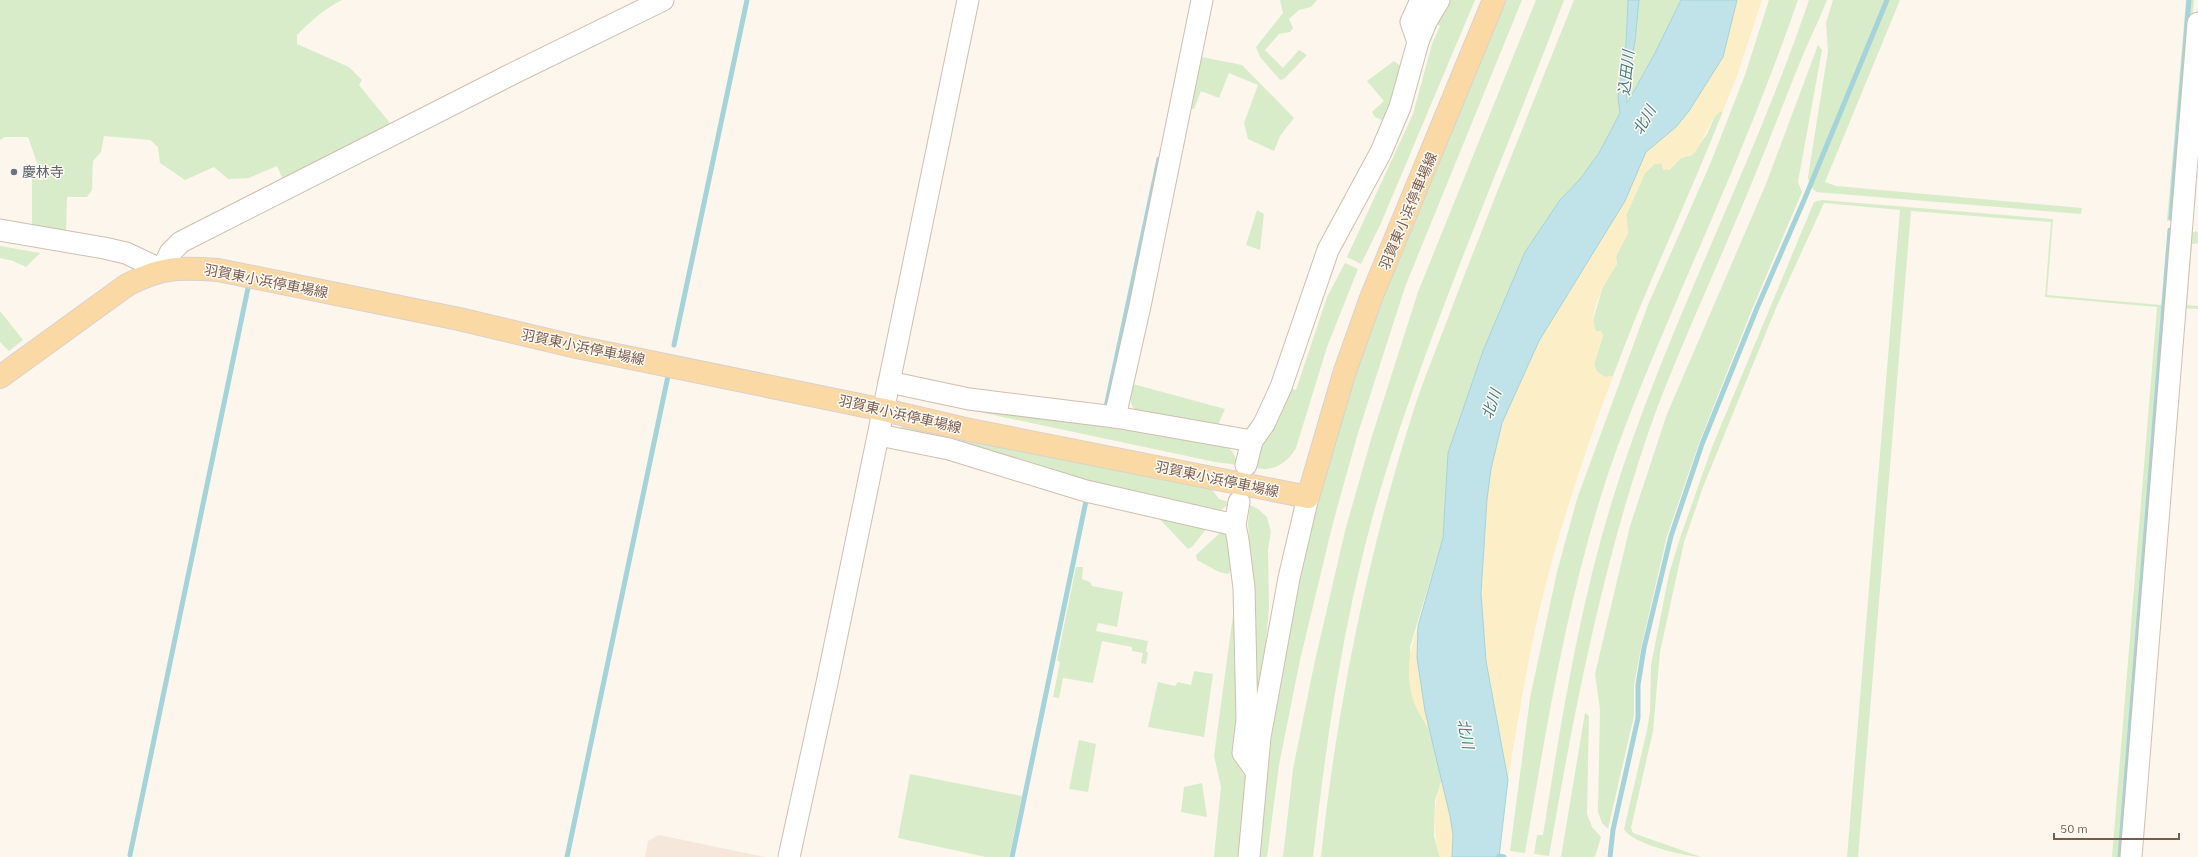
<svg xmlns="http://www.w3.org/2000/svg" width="2198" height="857" viewBox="0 0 2198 857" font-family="'IBM Plex Sans','Noto Sans JP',sans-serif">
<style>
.residential{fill:#f5e8da}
.green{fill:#d8ecc9}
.sand{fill:#fcefc7}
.water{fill:#bfe3e8;stroke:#a5d3da}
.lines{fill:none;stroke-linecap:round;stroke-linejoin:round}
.stream{stroke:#a5d3da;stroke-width:5}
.minor-casing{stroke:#d1beb0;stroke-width:23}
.major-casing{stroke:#dad1cd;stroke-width:24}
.minor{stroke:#fff;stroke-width:21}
.major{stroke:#fbd9a5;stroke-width:22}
.worship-dot{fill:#6b7280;stroke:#fffaf3;stroke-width:1.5}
.labels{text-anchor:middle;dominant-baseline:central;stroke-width:3;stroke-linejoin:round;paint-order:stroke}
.worship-label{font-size:14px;fill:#5b616d;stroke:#fffaf3;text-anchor:start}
.street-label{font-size:14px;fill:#7a5c4d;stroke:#fffaf3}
.water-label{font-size:15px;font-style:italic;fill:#437c86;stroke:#fffaf3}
</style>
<rect width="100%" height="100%" fill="#fdf6ec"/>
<!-- residential -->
<polygon class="residential" points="659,835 765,857 645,857 648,841"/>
<!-- green -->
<g class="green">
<path d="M0,0H342C325,8 311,21 297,35V44L349,67L362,80L359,85L394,128L285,184L277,166L249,178L228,179L214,167L185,180L160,163L158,147L150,140L104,136L101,152L93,161L92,190L87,197H67L66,232L32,226V179L43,180L28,137H5L0,140Z"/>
<polygon points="1280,0 1317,0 1311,7 1299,10 1289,19 1293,28 1290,32 1279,34 1265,50 1283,68 1299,50 1307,55 1284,79 1280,80 1260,57 1256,47 1283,13"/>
<polygon points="1448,0 1475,0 1381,223 1361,264 1347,257 1413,114 1432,44 1440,26 1433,23"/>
<path d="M1505,0H1522L1405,287L1358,433L1333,523L1300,660L1279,765L1267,857H1255C1277,678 1309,499 1371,329Z"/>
<path d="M1536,0H1564C1505,156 1437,309 1387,468C1347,594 1328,726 1313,857H1283L1293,769L1314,665L1345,531L1372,436L1418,292Z"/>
<path d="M1574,0H1628L1626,45L1618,98L1620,113L1613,130L1599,153L1580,179L1560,200L1525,252L1483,351L1448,453L1443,538L1410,647L1414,702L1432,735L1442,779L1435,801L1434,836L1440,857H1321C1337,706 1367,557 1413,412C1425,375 1441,338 1454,302C1493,201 1534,100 1574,0Z"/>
<polygon points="1639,0 1681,0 1654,55 1626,103 1626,88 1635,41"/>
<path d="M1769,0H1798C1765,95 1725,189 1685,281C1658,345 1630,409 1608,474C1567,598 1547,725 1525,853L1510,851L1530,698L1557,572L1577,499L1648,305L1711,162L1745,75Z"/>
<path d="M1809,0H1827C1818,23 1807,44 1798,67C1775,125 1753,182 1728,239C1704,296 1678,353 1656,411C1604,555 1575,706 1549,856L1534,854L1537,835H1543C1561,722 1579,607 1613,498C1666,327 1752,169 1809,0Z"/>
<polygon points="1833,0 1900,0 1825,182 1836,186 2082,208 2081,214 1816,192 1809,184 1808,177 1828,51 1826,23"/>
<polygon points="2186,0 2194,0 2176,219 2167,221"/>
<polygon points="1818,45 1822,50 1798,182 1802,192 1753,307 1699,443 1667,536 1641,648 1634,685 1634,716 1608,829 1602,823 1598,812 1600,709 1595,674 1630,526 1667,414 1766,184"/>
<polygon points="1197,56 1242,65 1294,118 1280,136 1274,151 1248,139 1244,123 1258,85 1229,73 1219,98 1201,91 1194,109 1186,107"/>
<polygon points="1394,61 1402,67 1392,104 1384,121 1375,117 1372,112 1384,101 1367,81"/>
<path d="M1723,111C1688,200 1646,286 1613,376L1605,377L1597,372L1594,365L1603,335L1596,331L1592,324L1603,286L1617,264L1616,256L1628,233L1626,215L1645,173L1654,164L1661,163L1669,170L1681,158L1692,155L1707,134L1715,116L1719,112Z"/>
<path d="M1822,200L2053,219L2047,295L2161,305L2168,229L2172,230L2123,857H2112L2157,307L2045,297L2051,222L1911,211L1858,857H1847L1900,210L1824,203L1776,308L1703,487L1684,542L1660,652L1653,731L1631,828L1633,833L1701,857C1686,857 1630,843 1624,829L1647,730L1650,712L1651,665L1669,574L1680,538L1712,447L1814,202Z"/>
<polygon points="1257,210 1264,214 1260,250 1246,245"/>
<polygon points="2198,231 2198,243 2192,244 2187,305 2198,306 2198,309 2181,308 2190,233"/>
<polygon points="0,246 40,253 26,267 13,261 0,258"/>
<path d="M1345,263L1358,269L1327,347L1296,448C1287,463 1274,472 1256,468L1260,451L1292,389L1296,390L1327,297Z"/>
<polygon points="0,311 23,340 9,351 0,342"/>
<path d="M1133,384L1225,409L1217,427L1139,413C1128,405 1130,397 1133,384Z"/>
<polygon points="905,394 1124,427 1227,445 1234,454 1238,465 1215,462 904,396"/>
<path d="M902,421L1211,488L1219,499L1229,502C1224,510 1217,513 1207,513L901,429Z"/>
<polygon points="1250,505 1258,509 1267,517 1271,532 1268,549 1269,607 1265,655 1254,718 1252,585 1248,523"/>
<polygon points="1156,515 1207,528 1192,547 1188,549"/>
<polygon points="1221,532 1226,533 1233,568 1228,574 1219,572 1197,560 1196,555"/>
<polygon points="1076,567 1083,567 1082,579 1090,582 1092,586 1123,592 1117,627 1098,623 1096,631 1148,641 1146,651 1148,653 1146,664 1141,663 1143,653 1132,651 1132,647 1102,641 1093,683 1063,678 1059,698 1053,697 1060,662 1057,660"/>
<polygon points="1236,593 1239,680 1234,757 1247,779 1241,857 1214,857 1221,787 1214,756"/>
<polygon points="1194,671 1213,674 1204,737 1148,727 1158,682 1175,686 1178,682 1191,685"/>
<polygon points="1585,713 1589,716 1587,814 1592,827 1601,837 1595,857 1561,857"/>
<polygon points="1079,740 1096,744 1088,792 1069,789"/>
<polygon points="910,774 1022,796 1009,857 986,857 898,838"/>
<polygon points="1202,783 1207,817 1181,812 1184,787"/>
</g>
<!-- sand -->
<g class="sand">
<path d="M1737,0H1762L1738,73L1723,111C1710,114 1704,144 1693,154C1689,156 1685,156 1681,158C1674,163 1672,170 1663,170L1661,163L1654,164L1645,173L1626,215L1628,233L1616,256L1617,264C1606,281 1587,311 1596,331H1601L1603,335L1594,364L1597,372L1605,377L1613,376C1584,454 1557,534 1538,616C1526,670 1517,725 1508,780L1486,661L1481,593L1487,499L1491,469L1502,423L1539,341L1625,201L1646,152L1676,127L1689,111L1723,57Z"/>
<path d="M1418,626C1417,663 1421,699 1432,735C1426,724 1418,713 1414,702C1405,676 1409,651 1418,626Z"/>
<path d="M1442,779L1453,835L1452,857H1440C1432,828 1433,807 1442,779Z"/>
</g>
<!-- water -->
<polygon class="water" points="1628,0 1639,0 1635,41 1626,88 1627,103 1654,55 1681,0 1737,0 1723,57 1689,111 1676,127 1646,152 1625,201 1539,341 1502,423 1491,469 1487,499 1481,593 1486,661 1508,780 1499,857 1452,857 1453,835 1450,816 1425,711 1417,658 1418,626 1443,538 1448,453 1483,351 1525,252 1560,200 1580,179 1599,153 1620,113 1618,98 1626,45"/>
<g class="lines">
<!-- stream -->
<g class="stream">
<polyline points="2171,218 2189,0"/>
<polyline points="674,345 747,0"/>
<polyline points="1106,407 1159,159"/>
<polyline points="130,855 248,288"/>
<polyline points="1499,856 1504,857"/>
<polyline points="567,857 668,376"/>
<polyline points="1012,857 1086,501"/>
<polyline points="1610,857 1613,830 1638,718 1638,685 1644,648 1671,536 1702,444 1757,308 1805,198 1887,0"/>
<polyline points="2120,857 2170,230"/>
</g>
<defs>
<g id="minor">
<polyline points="1419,39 1427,20 1439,0"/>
<polyline points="0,230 104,248 126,253 162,270 170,253 181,242 508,76 663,0"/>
<polyline points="889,382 969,399 1115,417 1252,441"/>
<polyline points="1115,417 1140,306 1202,0"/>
<polyline points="879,435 949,449 1086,491 1235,525"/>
<polyline points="1246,465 1252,441 1264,424 1281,387 1328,250 1381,152 1400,107 1418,42 1411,22 1421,0"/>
<polyline points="1239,502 1235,525 1238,540 1244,588 1247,719 1243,753 1256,771"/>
<polyline points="789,857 827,683 968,0"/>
<polyline points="1249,857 1260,737 1289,578 1308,497"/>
<polyline points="2131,857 2198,23"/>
</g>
<path id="major" d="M0,377L127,285C161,267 181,267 218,270L459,319L577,347L884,410L965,429L1308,497L1344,374L1371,298L1494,0"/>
</defs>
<!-- minor casing -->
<use href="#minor" class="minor-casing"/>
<!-- major casing -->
<use href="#major" class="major-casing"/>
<!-- minor -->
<use href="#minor" class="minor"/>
<!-- major -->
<use href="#major" class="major"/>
</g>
<!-- markers -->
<circle class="worship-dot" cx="14" cy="172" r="4"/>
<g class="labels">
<!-- worship labels -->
<g class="worship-label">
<text x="22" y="172">慶林寺</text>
</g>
<!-- street labels -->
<g class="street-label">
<text transform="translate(1408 211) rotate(-67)">羽賀東小浜停車場線</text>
<text transform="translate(266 281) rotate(11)">羽賀東小浜停車場線</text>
<text transform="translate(583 347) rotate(12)">羽賀東小浜停車場線</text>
<text transform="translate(900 414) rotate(13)">羽賀東小浜停車場線</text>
<text transform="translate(1217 479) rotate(12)">羽賀東小浜停車場線</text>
</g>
<!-- water labels -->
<g class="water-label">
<text transform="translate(1626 73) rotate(-84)">込田川</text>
<text transform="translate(1644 120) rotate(-60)">北川</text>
<text transform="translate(1491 404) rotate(-71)">北川</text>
<text transform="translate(1466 734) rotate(79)">北川</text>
</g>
</g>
<!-- scale -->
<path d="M2054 833v6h125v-6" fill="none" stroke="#7a5c4d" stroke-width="2"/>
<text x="2060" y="833" font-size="12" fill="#7a5c4d" stroke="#fffaf3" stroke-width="3" paint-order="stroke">50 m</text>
</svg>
